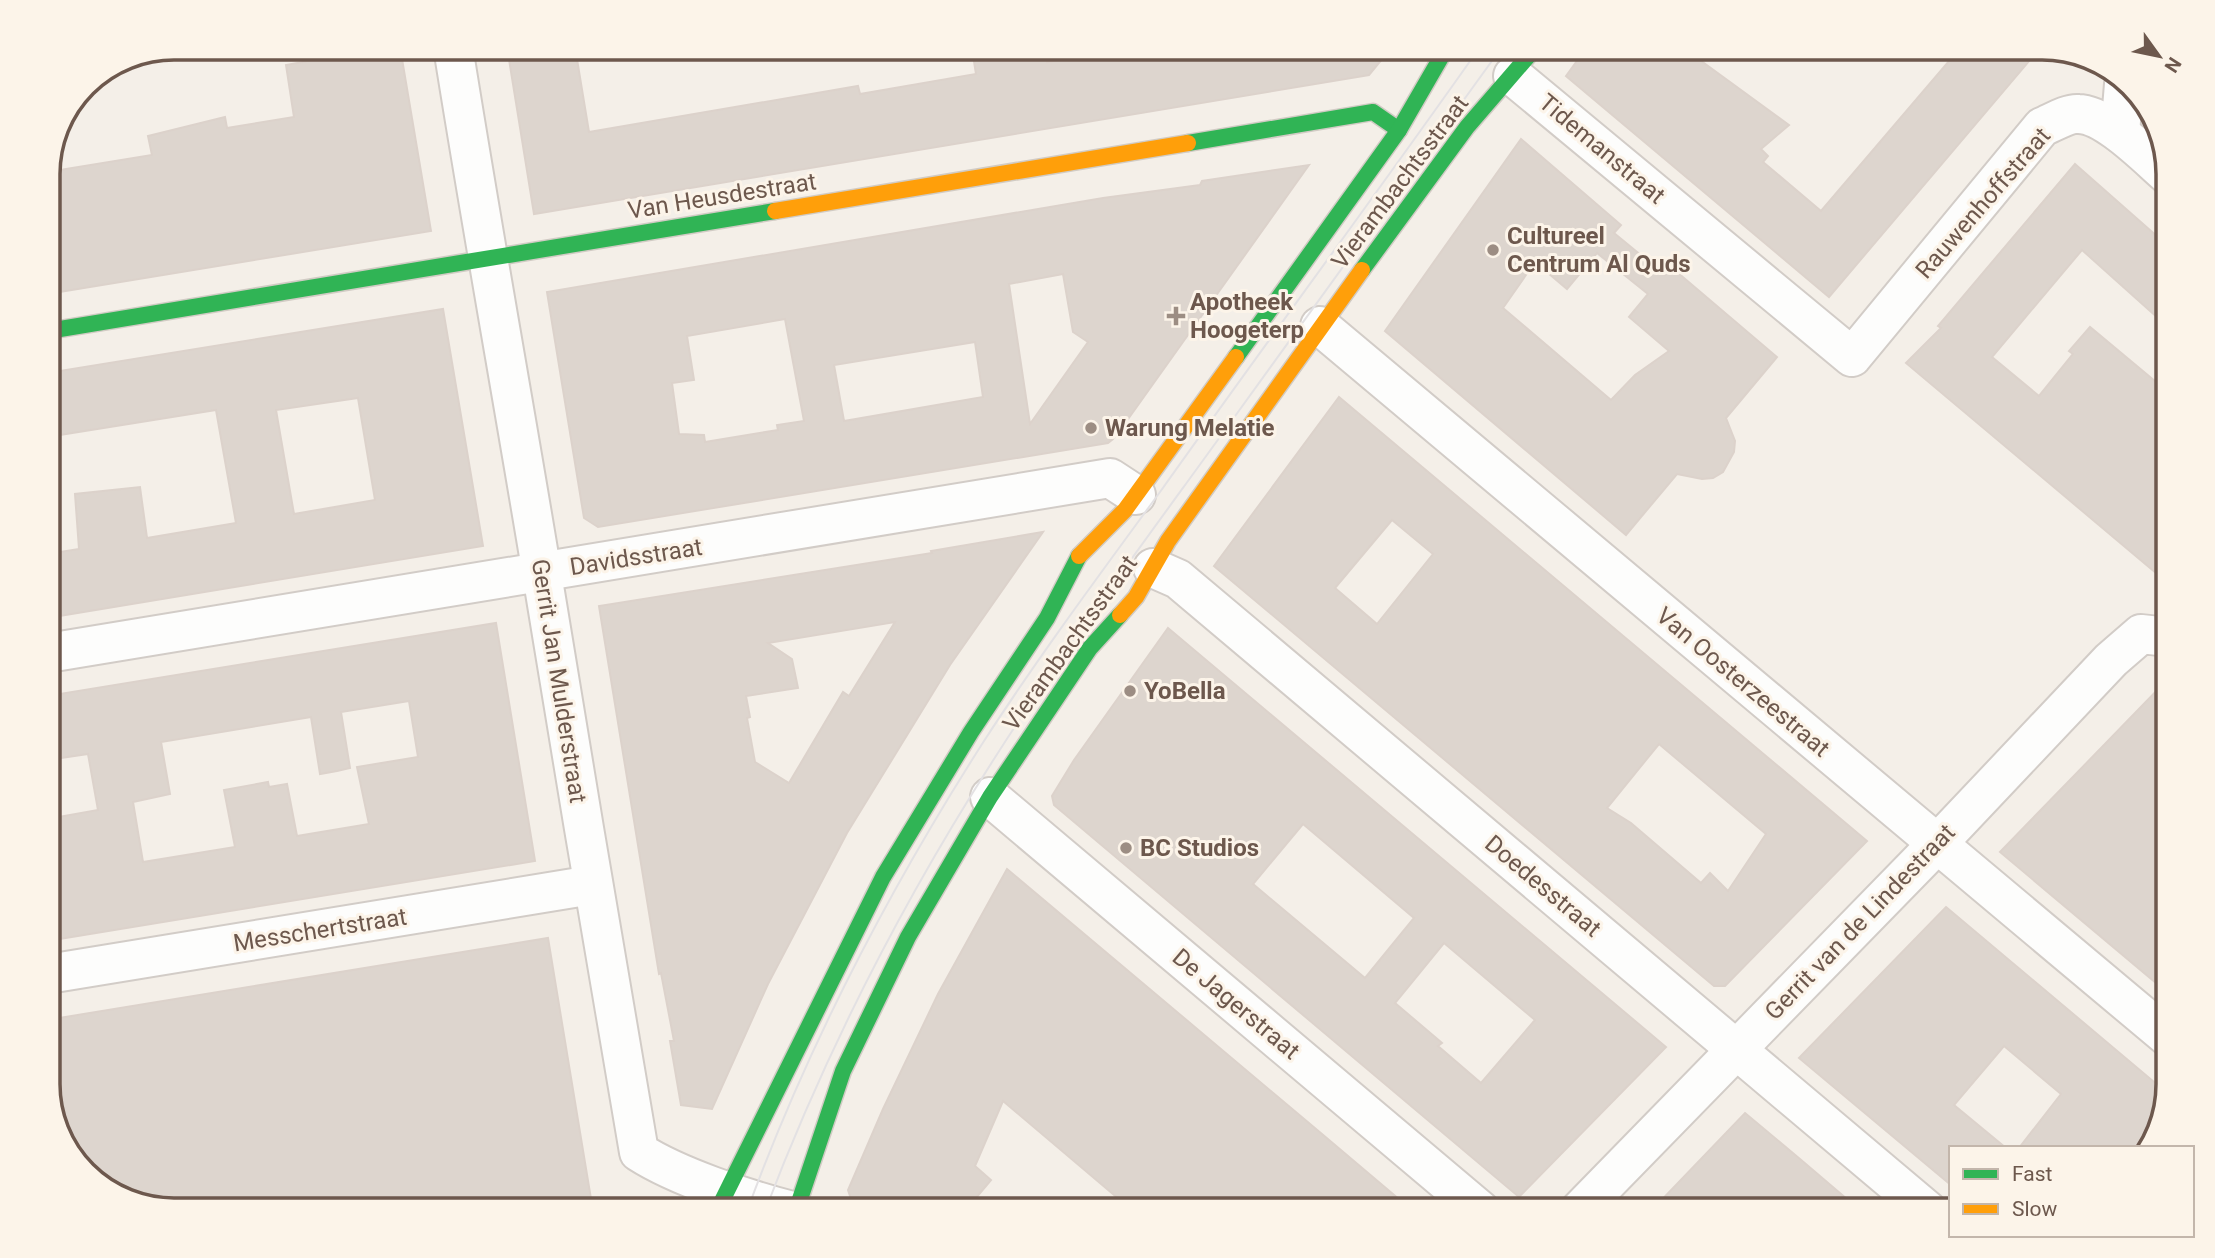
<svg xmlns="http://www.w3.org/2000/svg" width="2215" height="1258" viewBox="0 0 2215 1258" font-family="Roboto,sans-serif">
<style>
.building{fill:#ddd5ce;stroke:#dcd2cb;stroke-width:2;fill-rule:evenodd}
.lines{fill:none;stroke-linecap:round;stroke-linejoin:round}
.street-casing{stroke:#d2ccc7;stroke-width:42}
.fast-casing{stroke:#d1cbc4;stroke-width:19}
.slow-casing{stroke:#d1cbc4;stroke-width:19}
.street{stroke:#fdfdfc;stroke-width:38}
.fast{stroke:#30b455;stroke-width:16}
.slow{stroke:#ff9f0a;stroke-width:16}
.tram{stroke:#e3e1e3;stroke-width:2}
.poi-dot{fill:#9c8d83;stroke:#fcf4e9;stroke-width:2.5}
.labels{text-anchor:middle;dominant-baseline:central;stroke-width:6;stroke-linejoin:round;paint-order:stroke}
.street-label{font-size:24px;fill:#6d584d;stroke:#fcf4e9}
.poi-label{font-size:24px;font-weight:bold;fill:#6d584d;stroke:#fcf4e9;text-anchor:start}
.rim{fill:none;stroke:#6d584d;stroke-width:3.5}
</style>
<rect width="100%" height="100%" fill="#f4efe8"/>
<!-- building -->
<g class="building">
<polygon points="367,47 400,47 431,231 47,294 47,172 152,155 148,136 225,117 227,128 294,117 286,65 368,50"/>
<polygon points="507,47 575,47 589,132 858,86 860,94 976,74 973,55 1017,47 1044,47 1047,62 1139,47 1392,47 1369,75 534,214"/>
<polygon points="1587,47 1682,47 1789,125 1761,149 1768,156 1763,162 1821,211 1961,47 2041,47 1829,297 1566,76"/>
<path d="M1521,139L1621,225L1614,233L1665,275L1671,267L1777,357L1726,418L1735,441L1734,452L1723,472L1713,478L1702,479L1677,474L1626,535L1385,331ZM1597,253L1648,294L1629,317L1669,351L1635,375L1611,400L1503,308L1535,262L1567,289Z"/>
<polygon points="2075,164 2168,246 2168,327 2082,250 1992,357 2039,396 2073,354 2069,351 2090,327 2168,392 2168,583 1906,363 1941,328 1938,326"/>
<path d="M1309,165L1126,422L1113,439L1108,443L598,527L584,518L547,292L1103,198L1200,185L1202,181ZM1063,274L1073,332L1088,342L1030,424L1009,284ZM785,319L804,421L777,425L778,430L705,442L704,435L679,434L672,383L694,380L687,336ZM975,342L983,397L844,421L834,365Z"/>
<path d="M443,309L483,546L47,618V554L79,549L75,494L140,487L147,538L236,523L216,410L47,437V373ZM358,398L375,500L294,514L276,410Z"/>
<path d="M1339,397L1867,841L1725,986H1714L1214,566ZM1392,520L1433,554L1377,624L1335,588ZM1659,744L1766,834L1728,891L1710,873L1701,883L1631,823L1607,808Z"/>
<path d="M1043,532L950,665L847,833L768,984L712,1109L681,1105L670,1041H674L661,973L659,974L599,606L932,553L931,551ZM895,622L849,696L843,692L789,783L755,762L747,718L750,717L746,696L798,688L792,659L768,643Z"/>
<path d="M496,623L535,861L47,941V819L98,810L88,754L47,760V696ZM409,701L418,757L357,767L369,824L297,836L287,784L269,787L268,782L224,790L235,847L143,862L133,802L170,794L161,742L311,717L320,774L337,771L350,768L341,712Z"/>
<path d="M1168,628L1666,1047L1519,1197L1054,805L1052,796L1074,760ZM1303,824L1414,918L1365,978L1253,884ZM1444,943L1535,1020L1481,1083L1438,1046L1442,1043L1395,1003Z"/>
<polygon points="2168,679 2168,993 2000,852"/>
<polygon points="1007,869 1322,1134 1413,1211 1316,1211 1300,1197 1288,1211 1133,1211 1003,1101 975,1166 991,1180 965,1211 865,1211 851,1199 848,1190 883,1109 938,994"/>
<polygon points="1946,907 2166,1092 2151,1148 2019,1148 2061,1094 2004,1046 1954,1105 2006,1148 1951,1148 1951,1185 1799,1058"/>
<polygon points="548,938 593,1211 173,1211 111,1194 68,1154 47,1092 47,1020"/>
<polygon points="1745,1113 1800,1159 1861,1211 1651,1211"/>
</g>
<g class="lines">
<defs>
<g id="street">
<path d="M453,47C481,223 513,399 542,574C574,767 605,959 639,1152C678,1177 746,1199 792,1211"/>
<path d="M1513,76L1852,357L2042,127C2052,123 2068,113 2078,114C2106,114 2147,157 2168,175"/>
<polyline points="2120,133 2124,84"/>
<polyline points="1320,326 2168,1037"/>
<polyline points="1153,568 1178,579 1928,1211"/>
<polyline points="48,653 1110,478 1136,495"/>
<polyline points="990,797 1481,1211"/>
<polyline points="48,974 592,885"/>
<polyline points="1579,1211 1937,844 2111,660 2141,634 2168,637"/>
</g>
<g id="fast">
<polyline points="1188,143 1373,112 1399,130"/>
<polyline points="1362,270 1467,127 1536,47"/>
<polyline points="48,331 775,211"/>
<polyline points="1236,357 1399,130 1447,47"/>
<polyline points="717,1211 883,877 971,732 1047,618 1079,556"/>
<polyline points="796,1211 843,1071 908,937 990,797 1090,648 1120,615"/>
</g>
<g id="slow">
<polyline points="775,211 1188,143"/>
<polyline points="1079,556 1125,510 1236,357"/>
<polyline points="1120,615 1136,597 1168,541 1362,270"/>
</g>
</defs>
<!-- street casing -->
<use href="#street" class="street-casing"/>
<!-- fast casing -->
<use href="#fast" class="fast-casing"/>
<!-- slow casing -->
<use href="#slow" class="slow-casing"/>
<!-- street -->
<use href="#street" class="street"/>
<!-- fast -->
<use href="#fast" class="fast"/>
<!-- slow -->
<use href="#slow" class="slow"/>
<!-- tram -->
<g class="tram">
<path d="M747,1211C807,1047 890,888 984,741C1039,656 1100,574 1160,492C1266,343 1375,196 1480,47"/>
<path d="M765,1211C825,1053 903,901 994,759C1066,646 1147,538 1225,430C1318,303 1410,175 1502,47"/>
</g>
</g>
<!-- markers -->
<g class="poi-dot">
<circle cx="1493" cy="250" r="7"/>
<path d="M1172.5 305.5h7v7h7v7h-7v7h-7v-7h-7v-7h7z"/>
<circle cx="1091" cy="428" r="7"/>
<circle cx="1130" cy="691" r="7"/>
<circle cx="1126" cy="848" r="7"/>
</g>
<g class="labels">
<!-- street labels -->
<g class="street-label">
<text transform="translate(1602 149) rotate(40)">Tidemanstraat</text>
<text transform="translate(1400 182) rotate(-53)">Vierambachtsstraat</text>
<text transform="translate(722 196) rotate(-9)">Van Heusdestraat</text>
<text transform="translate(1983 203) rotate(-49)">Rauwenhoffstraat</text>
<text transform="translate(636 557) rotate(-9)">Davidsstraat</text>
<text transform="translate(1070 643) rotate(-54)">Vierambachtsstraat</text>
<text transform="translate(559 681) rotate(81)">Gerrit Jan Mulderstraat</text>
<text transform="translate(1743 682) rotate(40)">Van Oosterzeestraat</text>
<text transform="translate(1543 886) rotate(40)">Doedesstraat</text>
<text transform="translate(1860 922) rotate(-46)">Gerrit van de Lindestraat</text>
<text transform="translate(320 930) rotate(-9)">Messchertstraat</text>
<text transform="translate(1236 1004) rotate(40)">De Jagerstraat</text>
</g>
<!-- poi labels -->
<g class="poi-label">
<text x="1507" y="236">Cultureel<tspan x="1507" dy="28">Centrum Al Quds</tspan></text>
<text x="1190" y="302">Apotheek<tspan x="1190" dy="28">Hoogeterp</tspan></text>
<text x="1105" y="428">Warung Melatie</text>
<text x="1144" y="691">YoBella</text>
<text x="1140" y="848">BC Studios</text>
</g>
</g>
<!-- crop -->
<path d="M0 0H2215V1258H0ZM174 60H2042A114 114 0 0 1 2156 174V1084A114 114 0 0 1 2042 1198H174A114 114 0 0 1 60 1084V174A114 114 0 0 1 174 60Z" fill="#fcf4e9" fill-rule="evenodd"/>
<path class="rim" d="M174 60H2042A114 114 0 0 1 2156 174V1084A114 114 0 0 1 2042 1198H174A114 114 0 0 1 60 1084V174A114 114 0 0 1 174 60Z"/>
<!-- legend -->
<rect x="1949" y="1146" width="245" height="91" fill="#fcf4e9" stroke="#c3b6ab" stroke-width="2"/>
<rect x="1963" y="1169" width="35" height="10" fill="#30b455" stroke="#c3b6ab" stroke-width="2"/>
<text x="2012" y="1181" font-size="21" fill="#6d584d">Fast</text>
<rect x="1963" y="1204" width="35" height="10" fill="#ff9f0a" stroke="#c3b6ab" stroke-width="2"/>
<text x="2012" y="1216" font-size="21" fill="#6d584d">Slow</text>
<!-- north arrow -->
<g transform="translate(2159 56) rotate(123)" stroke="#fcf4e9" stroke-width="5" paint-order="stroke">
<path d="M0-5L12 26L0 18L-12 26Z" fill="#6d584d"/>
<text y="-10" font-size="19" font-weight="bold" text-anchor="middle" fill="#6d584d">N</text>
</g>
</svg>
